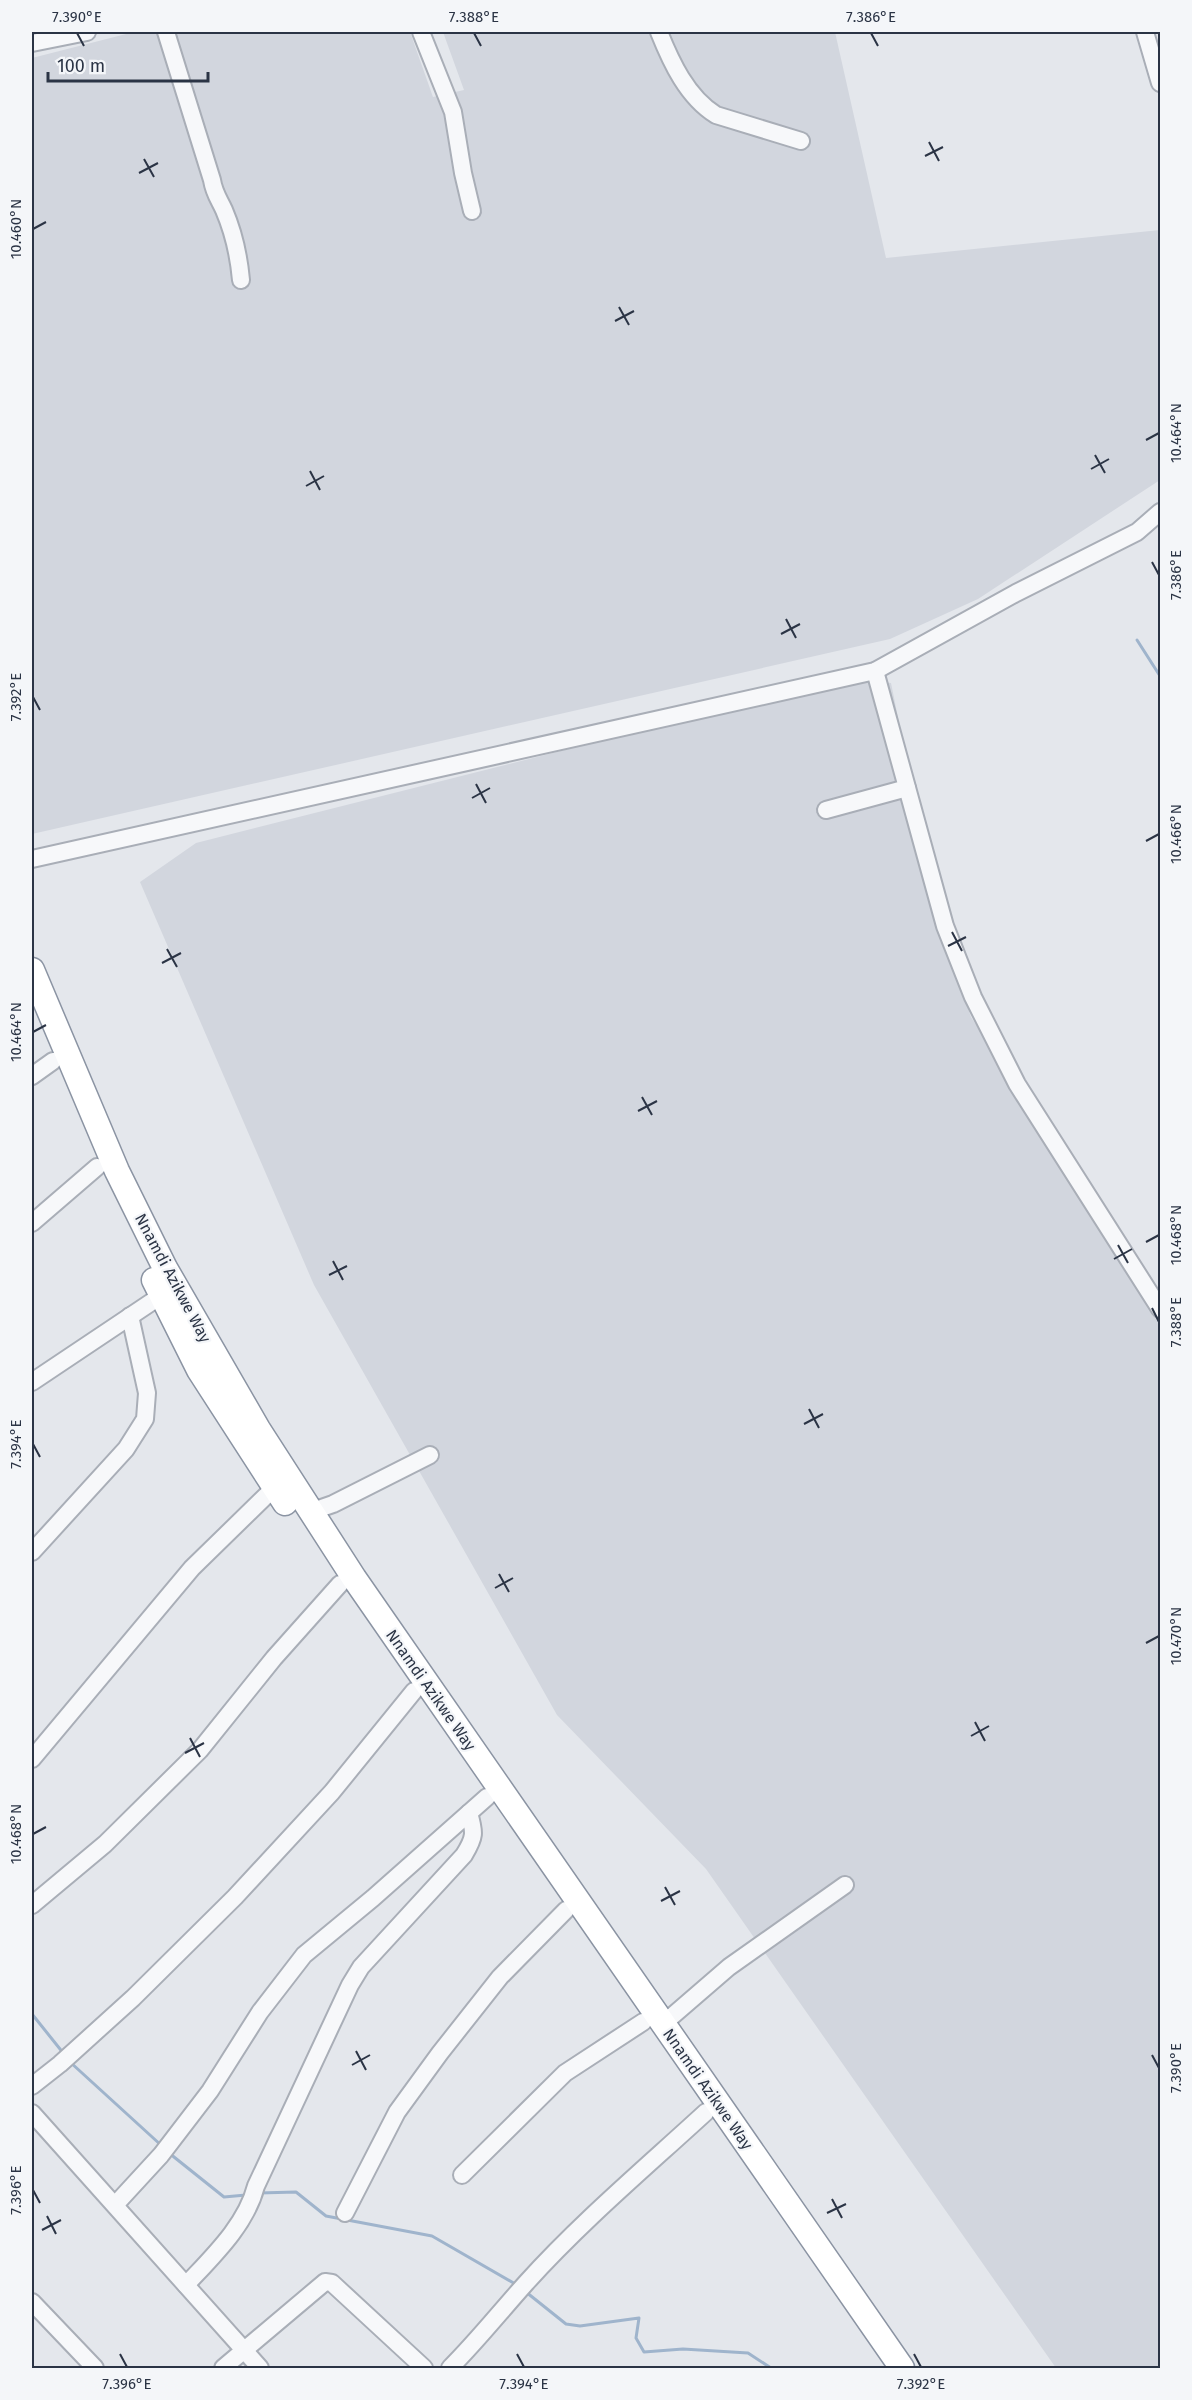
<svg xmlns="http://www.w3.org/2000/svg" width="1192" height="2400" viewBox="0 0 1192 2400" font-family="'Fira Sans',sans-serif">
<style>
.built{fill:#d2d6de}
.lines{fill:none;stroke-linecap:round;stroke-linejoin:round}
.stream{stroke:#9fb4cc;stroke-width:3}
.minor-casing{stroke:#a9aeb7;stroke-width:20}
.highway-casing{stroke:#8b94a3;stroke-width:27}
.minor{stroke:#f7f8fa;stroke-width:16}
.highway{stroke:#fff;stroke-width:24}
.ticks{fill:none;stroke:#2b3445;stroke-width:2}
.labels{text-anchor:middle;dominant-baseline:central;stroke-width:4.5;stroke-linejoin:round;paint-order:stroke}
.street-label{font-size:16px;fill:#2b3445;stroke:#f4f6f9}
.neatline{fill:none;stroke:#2b3445;stroke-width:2}
.ticks-label{font-size:15px;text-anchor:middle;fill:#2b3445}
</style>
<rect width="100%" height="100%" fill="#e4e7ec"/>
<!-- built -->
<g class="built">
<polygon points="134,32 410,32 433,97 464,90 443,32 835,32 886,258 1160,230 1160,480 978,599 890,639 32,834 32,58"/>
<polygon points="850,678 891,683 941,929 971,1017 1160,1310 1160,2368 1056,2368 706,1869 557,1715 314,1285 140,882 196,843"/>
</g>
<g class="lines">
<!-- stream -->
<g class="stream">
<polyline points="1137,640 1160,676"/>
<polyline points="32,2014 64,2054"/>
<polyline points="70,2062 162,2146"/>
<polyline points="169,2153 224,2197 246,2195"/>
<polyline points="259,2193 296,2192 326,2216 432,2236 517,2285"/>
<polyline points="526,2292 566,2324 580,2326 639,2318 636,2338 644,2352 683,2349 748,2353 771,2368"/>
</g>
<defs>
<g id="minor">
<path d="M166,32L212,180C214,193 219,199 224,210C233,231 239,258 241,280"/>
<polyline points="421,32 453,112 463,173 472,211"/>
<path d="M659,32C671,62 687,97 716,115L801,141"/>
<polyline points="1145,32 1160,83"/>
<polyline points="32,43 87,32"/>
<polyline points="875,671 945,926 973,997 1017,1084 1160,1309"/>
<polyline points="826,810 907,788"/>
<polyline points="32,859 875,671 1016,593 1137,532 1160,512"/>
<polyline points="32,1076 53,1061"/>
<polyline points="32,1223 97,1167"/>
<polyline points="32,1382 162,1295"/>
<polyline points="310,1512 333,1504 430,1455"/>
<polyline points="32,1552 126,1449 145,1419 147,1393 130,1316"/>
<polyline points="32,1759 192,1568 275,1487"/>
<polyline points="32,1905 105,1844 200,1750 274,1658 340,1584"/>
<polyline points="663,2024 729,1967 845,1885"/>
<polyline points="32,2086 60,2064 133,1998 235,1897 332,1792 414,1691"/>
<polyline points="32,2113 260,2368"/>
<polyline points="462,2175 565,2073 643,2022"/>
<polyline points="115,2205 161,2155 210,2091 260,2012 304,1955 373,1898 487,1797"/>
<polyline points="345,2213 397,2112 440,2053 500,1977 566,1910"/>
<path d="M186,2285C213,2256 246,2225 256,2186L350,1985L361,1967L464,1855C475,1837 475,1833 469,1813"/>
<polyline points="32,2302 95,2368"/>
<polyline points="223,2368 325,2282 332,2283 424,2368"/>
<path d="M450,2368C477,2341 500,2312 526,2283C581,2222 645,2168 706,2112"/>
</g>
<g id="highway">
<polyline points="32,970 117,1171 165,1268 258,1429 354,1578 902,2368"/>
<polyline points="154,1280 199,1370 285,1503"/>
</g>
</defs>
<!-- minor casing -->
<use href="#minor" class="minor-casing"/>
<!-- highway casing -->
<use href="#highway" class="highway-casing"/>
<!-- minor -->
<use href="#minor" class="minor"/>
<!-- highway -->
<use href="#highway" class="highway"/>
</g>
<!-- ticks -->
<path class="ticks" d="M77,33L84,46M474,33L481,46M871,33L878,46M929,142L939,161M925,156L943,147M144,159L154,177M139,173L158,163M33,229L46,222M619,307L629,325M615,321L634,311M1146,440L1159,433M1095,455L1105,473M1091,469L1109,459M310,471L320,490M306,486L324,476M1152,562L1159,575M786,619L796,638M781,634L800,624M33,697L40,710M476,784L486,803M472,798L490,788M1146,841L1159,834M952,932L962,951M948,946L966,937M167,949L177,967M162,963L181,953M33,1032L46,1025M642,1097L652,1115M638,1111L657,1101M1146,1242L1159,1235M1118,1245L1128,1263M1114,1259L1132,1249M333,1261L343,1280M329,1275L347,1266M1152,1308L1159,1322M809,1409L819,1428M804,1424L823,1414M33,1444L40,1457M499,1574L509,1592M495,1588L513,1578M1146,1643L1159,1636M975,1722L985,1741M971,1736L989,1726M190,1738L200,1757M185,1753L204,1743M33,1834L46,1827M665,1887L675,1905M661,1901L680,1891M356,2051L366,2070M1152,2055L1159,2068M352,2065L370,2055M33,2190L40,2203M832,2199L842,2218M827,2213L846,2204M47,2216L56,2234M42,2230L61,2220M120,2354L127,2367M517,2354L524,2367M914,2354L921,2367"/>
<g class="labels">
<!-- street labels -->
<g class="street-label">
<text transform="translate(173 1278) rotate(62)">Nnamdi Azikwe Way</text>
<text transform="translate(431 1690) rotate(55)">Nnamdi Azikwe Way</text>
<text transform="translate(708 2089) rotate(55)">Nnamdi Azikwe Way</text>
</g>
</g>
<!-- border -->
<rect width="1192" height="2400" fill="none" stroke="#f4f6f9" stroke-width="66"/>
<!-- scale -->
<path d="M48 72v9h160v-9" fill="none" stroke="#2b3445" stroke-width="3"/>
<text x="57" y="72" font-size="18" fill="#2b3445" stroke="#f4f6f9" stroke-width="4.5" paint-order="stroke">100 m</text>
<rect x="33" y="33" width="1126" height="2334" class="neatline"/>
<g class="ticks-label">
<text x="77" y="22">7.390°E</text>
<text x="474" y="22">7.388°E</text>
<text x="871" y="22">7.386°E</text>
<text transform="translate(16 229) rotate(-90)" y="5">10.460°N</text>
<text transform="translate(1176 433) rotate(-90)" y="5">10.464°N</text>
<text transform="translate(1176 575) rotate(-90)" y="5">7.386°E</text>
<text transform="translate(16 697) rotate(-90)" y="5">7.392°E</text>
<text transform="translate(1176 834) rotate(-90)" y="5">10.466°N</text>
<text transform="translate(16 1032) rotate(-90)" y="5">10.464°N</text>
<text transform="translate(1176 1235) rotate(-90)" y="5">10.468°N</text>
<text transform="translate(1176 1322) rotate(-90)" y="5">7.388°E</text>
<text transform="translate(16 1444) rotate(-90)" y="5">7.394°E</text>
<text transform="translate(1176 1636) rotate(-90)" y="5">10.470°N</text>
<text transform="translate(16 1834) rotate(-90)" y="5">10.468°N</text>
<text transform="translate(1176 2068) rotate(-90)" y="5">7.390°E</text>
<text transform="translate(16 2190) rotate(-90)" y="5">7.396°E</text>
<text x="127" y="2389">7.396°E</text>
<text x="524" y="2389">7.394°E</text>
<text x="921" y="2389">7.392°E</text>
</g>
</svg>
